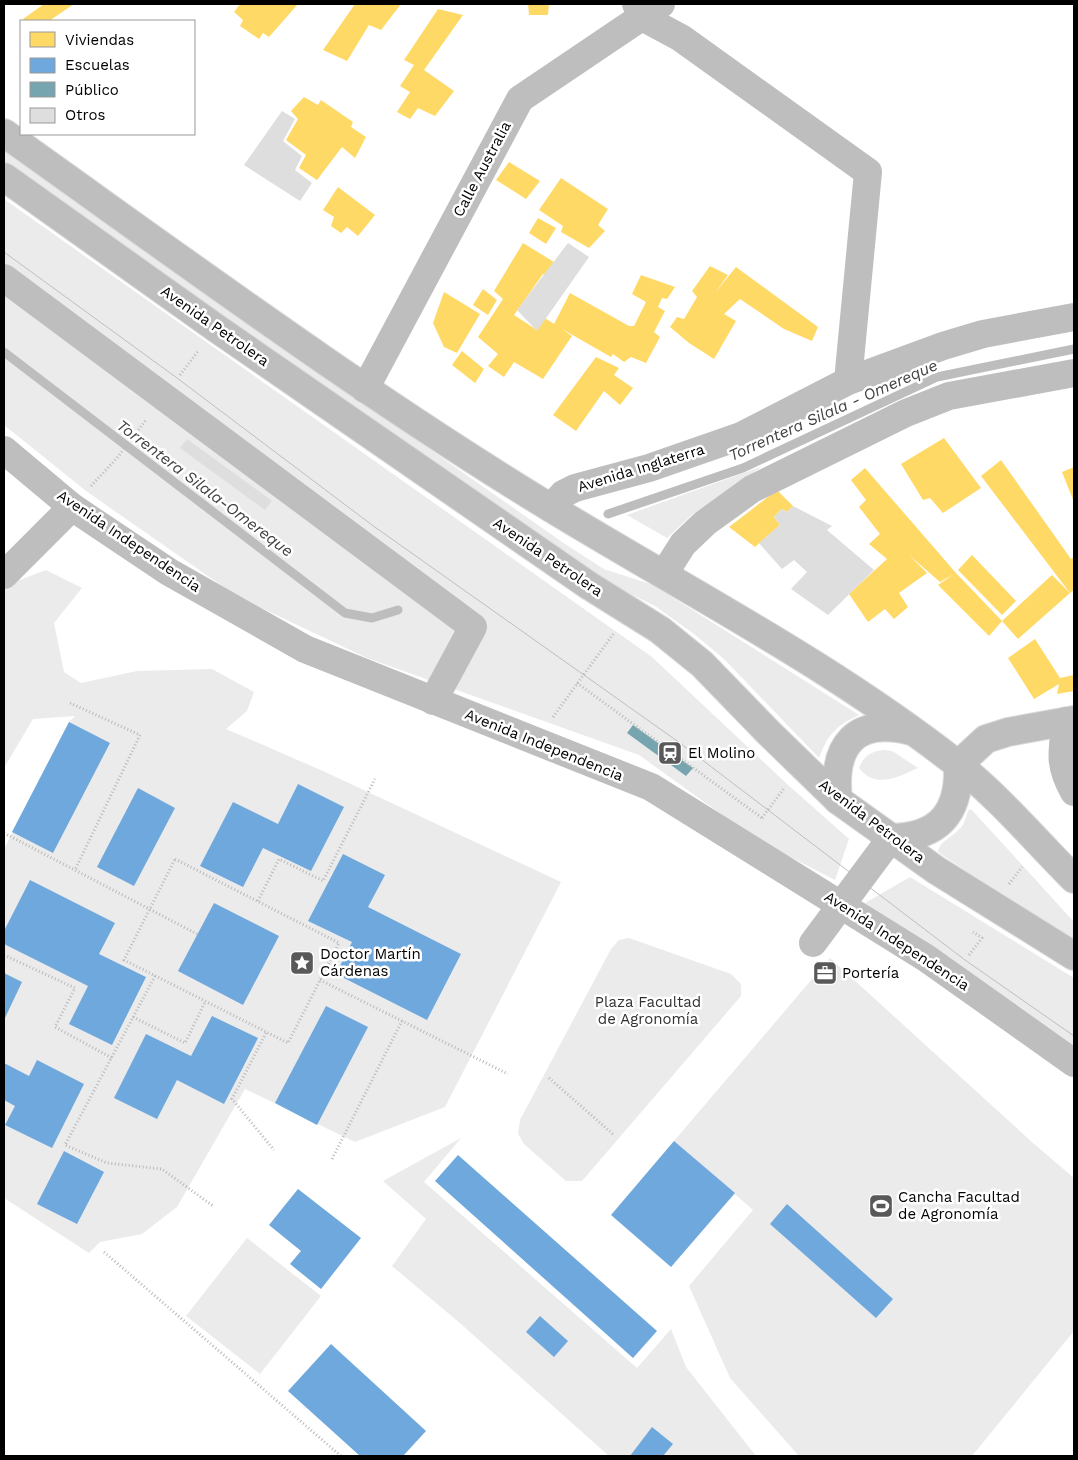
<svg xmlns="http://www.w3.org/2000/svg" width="1078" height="1460" viewBox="0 0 1078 1460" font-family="'Work Sans',sans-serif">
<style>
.green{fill:#ebebeb}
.homes{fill:#ffd966}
.schools{fill:#6fa8dc}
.public{fill:#76a5af}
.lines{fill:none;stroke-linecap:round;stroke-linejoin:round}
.stream{stroke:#bdbdbd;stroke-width:9}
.building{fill:#dedede}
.major-casing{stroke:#dbdbdb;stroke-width:30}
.highway-casing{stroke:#dbdbdb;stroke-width:30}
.path{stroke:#b9b9b9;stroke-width:3;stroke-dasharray:1 2.5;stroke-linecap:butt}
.minor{stroke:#bebebe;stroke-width:28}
.major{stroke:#bebebe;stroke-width:28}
.highway{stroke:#bebebe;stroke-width:28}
.tram{stroke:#bebebe;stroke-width:1}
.labels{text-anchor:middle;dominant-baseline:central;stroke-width:5;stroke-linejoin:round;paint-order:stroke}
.street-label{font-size:15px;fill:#000;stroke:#fff}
.poi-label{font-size:15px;fill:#000;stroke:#fff;text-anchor:start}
.park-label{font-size:15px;fill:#313131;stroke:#fff}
.water-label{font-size:16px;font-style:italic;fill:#424242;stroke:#fff}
</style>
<rect width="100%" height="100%" fill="#fff"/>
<!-- green -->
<g class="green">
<path d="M4,151L565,544L604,569L653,585L859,715C836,726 828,734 819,758L724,659L694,634L655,606L602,580L468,490L4,163Z"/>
<polygon points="4,199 652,657 787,784 849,839 835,880 757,840 639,755 367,658 238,597 86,491 4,425"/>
<polygon points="763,466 693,514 667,538 627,515"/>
<polygon points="46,570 82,588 54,623 64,672 81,683 137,671 212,669 254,692 247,711 226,729 323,771 561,882 445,1107 355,1142 245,1089 177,1207 142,1234 100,1242 89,1253 4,1198 4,849 69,722 75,716 33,719 4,768 4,586"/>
<path d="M884,750L892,751L918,768C905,774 886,784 872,778C867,777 862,771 859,768C864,756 871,751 884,750Z"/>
<path d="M971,809L1074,922V940L1001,895L938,852C938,842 956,835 962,826C965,822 966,816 968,811Z"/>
<polygon points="910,877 1074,978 1074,1055 865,903"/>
<polygon points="629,938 731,974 741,984 741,996 582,1181 566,1181 524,1144 518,1134 520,1120 611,949 619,940"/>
<polygon points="830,958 1033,1143 1074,1178 1074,1331 972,1456 799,1456 730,1378 689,1286 753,1210 674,1141"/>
<polygon points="461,1138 424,1182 637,1368 671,1329 686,1367 756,1456 609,1456 461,1324 392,1266 426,1219 383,1181"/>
<polygon points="247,1238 321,1296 260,1374 186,1316"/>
</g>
<!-- homes -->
<g class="homes">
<polygon points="44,4 74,4 49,21 25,21 23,19"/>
<polygon points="240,4 298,4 269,37 263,33 259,39 240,26 243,20 234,12"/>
<polygon points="355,4 401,4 381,30 369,25 347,61 323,50"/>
<polygon points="528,4 549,4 548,15 529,15"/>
<polygon points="438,9 463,15 424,70 454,91 435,116 418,108 410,119 397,112 410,92 400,86 414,65 404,60"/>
<polygon points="304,97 318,105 321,100 353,122 351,127 366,137 355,158 342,147 317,180 299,168 306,155 286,140 298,119 291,111"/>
<polygon points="509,162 540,181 526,199 496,180"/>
<polygon points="561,178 608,209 598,225 605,231 589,248 561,232 563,226 539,210"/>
<polygon points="338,187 375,215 358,236 347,227 341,233 331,226 334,217 323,210"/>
<polygon points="538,218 556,228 546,244 529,233"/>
<polygon points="523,243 554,262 544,275 536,266 543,274 514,315 537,330 545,318 554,324 570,293 629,326 634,326 646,302 632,294 641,275 675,287 667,299 662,298 658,307 665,311 654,332 660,337 646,363 631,357 624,362 613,354 611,357 562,329 572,336 543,379 514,362 504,377 488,366 498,354 478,337 503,299 494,291"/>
<polygon points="710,266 728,275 715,293 736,267 818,327 812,341 784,329 740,299 724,314 736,321 714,359 689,343 670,327 677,317 684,319 697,297 692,291"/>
<polygon points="483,289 497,300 488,315 473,305"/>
<polygon points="444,292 480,314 457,353 444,347 433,323"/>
<polygon points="462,351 484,369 475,383 452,365"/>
<polygon points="596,357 619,368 614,375 633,388 620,405 604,391 576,431 553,415"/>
<polygon points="944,438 981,488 943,513 930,498 923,500 901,464"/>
<polygon points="1001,460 1071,559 1074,557 1074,590 1070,593 981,476"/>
<polygon points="1074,467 1074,502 1062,472"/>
<polygon points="865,468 956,573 1002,621 989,636 938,585 954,574 940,582 909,555 927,573 899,593 908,607 894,619 885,609 868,622 849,594 887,559 869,544 880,534 859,507 866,500 851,480"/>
<polygon points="777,490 793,506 787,512 782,509 774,517 780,525 755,547 729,527"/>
<polygon points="972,555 1016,601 1002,615 958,570"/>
<polygon points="1052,575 1070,593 1018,639 1002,621"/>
<polygon points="1035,639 1060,678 1074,675 1074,691 1057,694 1059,684 1034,699 1008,658"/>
</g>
<!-- schools -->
<g class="schools">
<polygon points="69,722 110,743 53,853 12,832"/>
<polygon points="298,784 344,807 311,871 263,848 243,887 200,866 233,802 278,824"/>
<polygon points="138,788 175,808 134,886 97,867"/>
<polygon points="343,854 385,875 368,907 461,954 427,1020 336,974 352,942 308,921"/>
<polygon points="30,880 115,923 99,954 146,977 112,1045 69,1024 88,986 4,944 4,931"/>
<polygon points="214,903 279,936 243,1005 178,971"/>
<polygon points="4,973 22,982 4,1020"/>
<polygon points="326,1006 368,1027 317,1125 275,1103"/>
<polygon points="212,1016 258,1038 224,1104 177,1080 157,1119 114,1098 146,1034 191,1056"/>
<polygon points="37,1060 84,1084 52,1148 5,1125 15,1106 4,1100 4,1063 29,1076"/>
<polygon points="674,1141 735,1193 671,1267 611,1215"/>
<polygon points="64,1151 104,1172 77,1224 37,1204"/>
<polygon points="458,1155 657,1331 633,1358 435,1181"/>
<polygon points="298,1189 361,1238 321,1289 290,1264 301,1251 269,1225"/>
<polygon points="787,1204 893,1299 876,1318 770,1224"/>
<polygon points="540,1316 568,1341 554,1357 526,1332"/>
<polygon points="331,1344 426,1431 403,1456 360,1456 288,1391"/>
<polygon points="652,1427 673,1444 663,1456 630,1456"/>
</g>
<!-- public -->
<polygon class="public" points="633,725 693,768 686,776 627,733"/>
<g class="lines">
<!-- stream -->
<g class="stream">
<polyline points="4,352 345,613 372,618 398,610"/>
<polyline points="608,514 743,468 937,377 1074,349"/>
</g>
</g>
<!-- building -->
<g class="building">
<polygon points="282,111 295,119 283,141 302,156 295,170 312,183 300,201 244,165"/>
<polygon points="568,243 589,257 537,331 517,310"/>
<polygon points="187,439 272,501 265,510 180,448"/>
<polygon points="793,506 832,526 827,530 874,570 828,615 791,589 807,572 794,560 782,569 759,543 780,525 774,517 782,509 787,512"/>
</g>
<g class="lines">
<defs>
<polyline id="major" points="958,765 986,739 1008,732 1074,720"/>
<g id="highway">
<path d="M4,133C184,261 362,393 551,508C687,591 831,665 957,764C1000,798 1035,840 1074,879"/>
<polyline points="4,177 216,328 588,585 660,630 702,664 769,733 838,800 936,870 1074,956"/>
<path d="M838,800C832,745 855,717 911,731"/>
<path d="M891,838C939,837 960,813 958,765"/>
</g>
</defs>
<!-- major casing -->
<use href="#major" class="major-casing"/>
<!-- highway casing -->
<use href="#highway" class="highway-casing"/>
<!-- path -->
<g class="path">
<polyline points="180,375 199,350"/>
<polyline points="91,486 117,458 146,420"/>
<polyline points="577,683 762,818"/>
<polyline points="70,703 140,735 75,870"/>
<polyline points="553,717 614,633"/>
<polyline points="762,818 785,787"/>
<polyline points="4,833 197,934"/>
<polygon points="175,859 339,943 288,1043 124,960"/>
<polyline points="1009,884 1022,867"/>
<polyline points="258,901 279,859 323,881 375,779"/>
<polyline points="4,955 75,988 55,1027 112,1058"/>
<polyline points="969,955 982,938 973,932"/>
<polyline points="155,976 65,1145 107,1163 162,1169 213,1206"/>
<polyline points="320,980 508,1074"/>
<polyline points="133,1017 185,1043 205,1002"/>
<polyline points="266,1033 232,1099 274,1150"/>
<polyline points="549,1078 614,1135"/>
<polyline points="332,1159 402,1021"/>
<polyline points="104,1252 341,1456"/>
</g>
<!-- minor -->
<g class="minor">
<polyline points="636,4 642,17 681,38 868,172 848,381"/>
<polyline points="4,278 473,627 433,701"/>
<polyline points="365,389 520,99 661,4"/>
<polyline points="4,450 72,507 169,572 305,649 651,787 926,958 1074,1063"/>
<polyline points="551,508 563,494 575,488 649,468 741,436 848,381 943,346 983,334 1074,317"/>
<polyline points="664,574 683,544 705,523 752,489 906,413 949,396 1074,373"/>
<polyline points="4,575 72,507"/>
<path d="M1066,721C1062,752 1058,764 1074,792"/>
<polyline points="813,943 891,838"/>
</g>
<!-- major -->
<use href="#major" class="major"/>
<!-- highway -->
<use href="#highway" class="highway"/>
<!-- tram -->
<polyline class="tram" points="4,252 177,378 372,525 680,743 965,960 1074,1036"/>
</g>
<!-- icons -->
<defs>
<symbol id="station-square" viewBox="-11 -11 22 22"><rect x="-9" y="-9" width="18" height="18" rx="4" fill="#595959" stroke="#fff"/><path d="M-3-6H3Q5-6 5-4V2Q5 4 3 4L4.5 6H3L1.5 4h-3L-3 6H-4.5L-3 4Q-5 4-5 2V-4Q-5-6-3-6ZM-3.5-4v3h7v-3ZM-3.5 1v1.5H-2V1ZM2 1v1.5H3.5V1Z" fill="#fff"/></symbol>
<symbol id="sight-square" viewBox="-11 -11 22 22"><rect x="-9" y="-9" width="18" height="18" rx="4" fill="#595959" stroke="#fff"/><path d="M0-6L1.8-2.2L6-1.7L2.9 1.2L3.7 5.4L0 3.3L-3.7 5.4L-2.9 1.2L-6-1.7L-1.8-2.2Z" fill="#fff"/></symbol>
<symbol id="office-square" viewBox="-11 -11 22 22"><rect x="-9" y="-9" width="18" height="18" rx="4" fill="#595959" stroke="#fff"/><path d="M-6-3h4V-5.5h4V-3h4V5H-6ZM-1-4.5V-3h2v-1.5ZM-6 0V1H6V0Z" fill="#fff"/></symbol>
<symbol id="stadium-square" viewBox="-11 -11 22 22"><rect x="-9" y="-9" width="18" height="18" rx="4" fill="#595959" stroke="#fff"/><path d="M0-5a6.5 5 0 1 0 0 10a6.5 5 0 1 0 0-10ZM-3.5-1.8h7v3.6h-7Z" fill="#fff"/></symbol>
</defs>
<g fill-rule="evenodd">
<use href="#station-square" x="656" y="739" width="28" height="28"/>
<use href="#sight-square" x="288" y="949" width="28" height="28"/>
<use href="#office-square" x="811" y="959" width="28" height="28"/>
<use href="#stadium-square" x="867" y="1192" width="28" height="28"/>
</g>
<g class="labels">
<!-- street labels -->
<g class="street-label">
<text transform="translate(482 169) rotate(-62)">Calle Australia</text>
<text transform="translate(215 326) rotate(35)">Avenida Petrolera</text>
<text transform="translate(641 468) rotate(-17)">Avenida Inglaterra</text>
<text transform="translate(129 541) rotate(34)">Avenida Independencia</text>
<text transform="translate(548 557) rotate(34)">Avenida Petrolera</text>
<text transform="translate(544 745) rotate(22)">Avenida Independencia</text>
<text transform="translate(872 821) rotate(37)">Avenida Petrolera</text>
<text transform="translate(897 941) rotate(33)">Avenida Independencia</text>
</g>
<!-- poi labels -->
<g class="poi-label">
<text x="688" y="753">El Molino</text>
<text x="320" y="954">Doctor Martín<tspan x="320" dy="17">Cárdenas</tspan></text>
<text x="842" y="973">Portería</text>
<text x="898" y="1197">Cancha Facultad<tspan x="898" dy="17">de Agronomía</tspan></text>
</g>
<!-- park labels -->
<g class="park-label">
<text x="648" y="1002">Plaza Facultad<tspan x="648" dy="17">de Agronomía</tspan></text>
</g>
<!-- water labels -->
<g class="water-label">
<text transform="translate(833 410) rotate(-24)">Torrentera Silala - Omereque</text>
<text transform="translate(205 488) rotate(37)">Torrentera Silala-Omereque</text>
</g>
</g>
<!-- border -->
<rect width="1078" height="1460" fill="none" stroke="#000000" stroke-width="10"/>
<!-- legend -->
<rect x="20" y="20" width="175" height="115" fill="#ffffff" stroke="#999999"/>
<rect x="30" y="32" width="25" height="15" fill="#ffd966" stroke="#999999"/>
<text x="65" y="45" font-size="15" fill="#000000">Viviendas</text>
<rect x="30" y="58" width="25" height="15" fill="#6fa8dc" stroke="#999999"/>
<text x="65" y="70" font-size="15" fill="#000000">Escuelas</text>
<rect x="30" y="82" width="25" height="15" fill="#76a5af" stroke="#999999"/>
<text x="65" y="95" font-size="15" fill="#000000">Público</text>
<rect x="30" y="108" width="25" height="15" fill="#dedede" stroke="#999999"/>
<text x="65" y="120" font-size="15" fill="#000000">Otros</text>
</svg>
